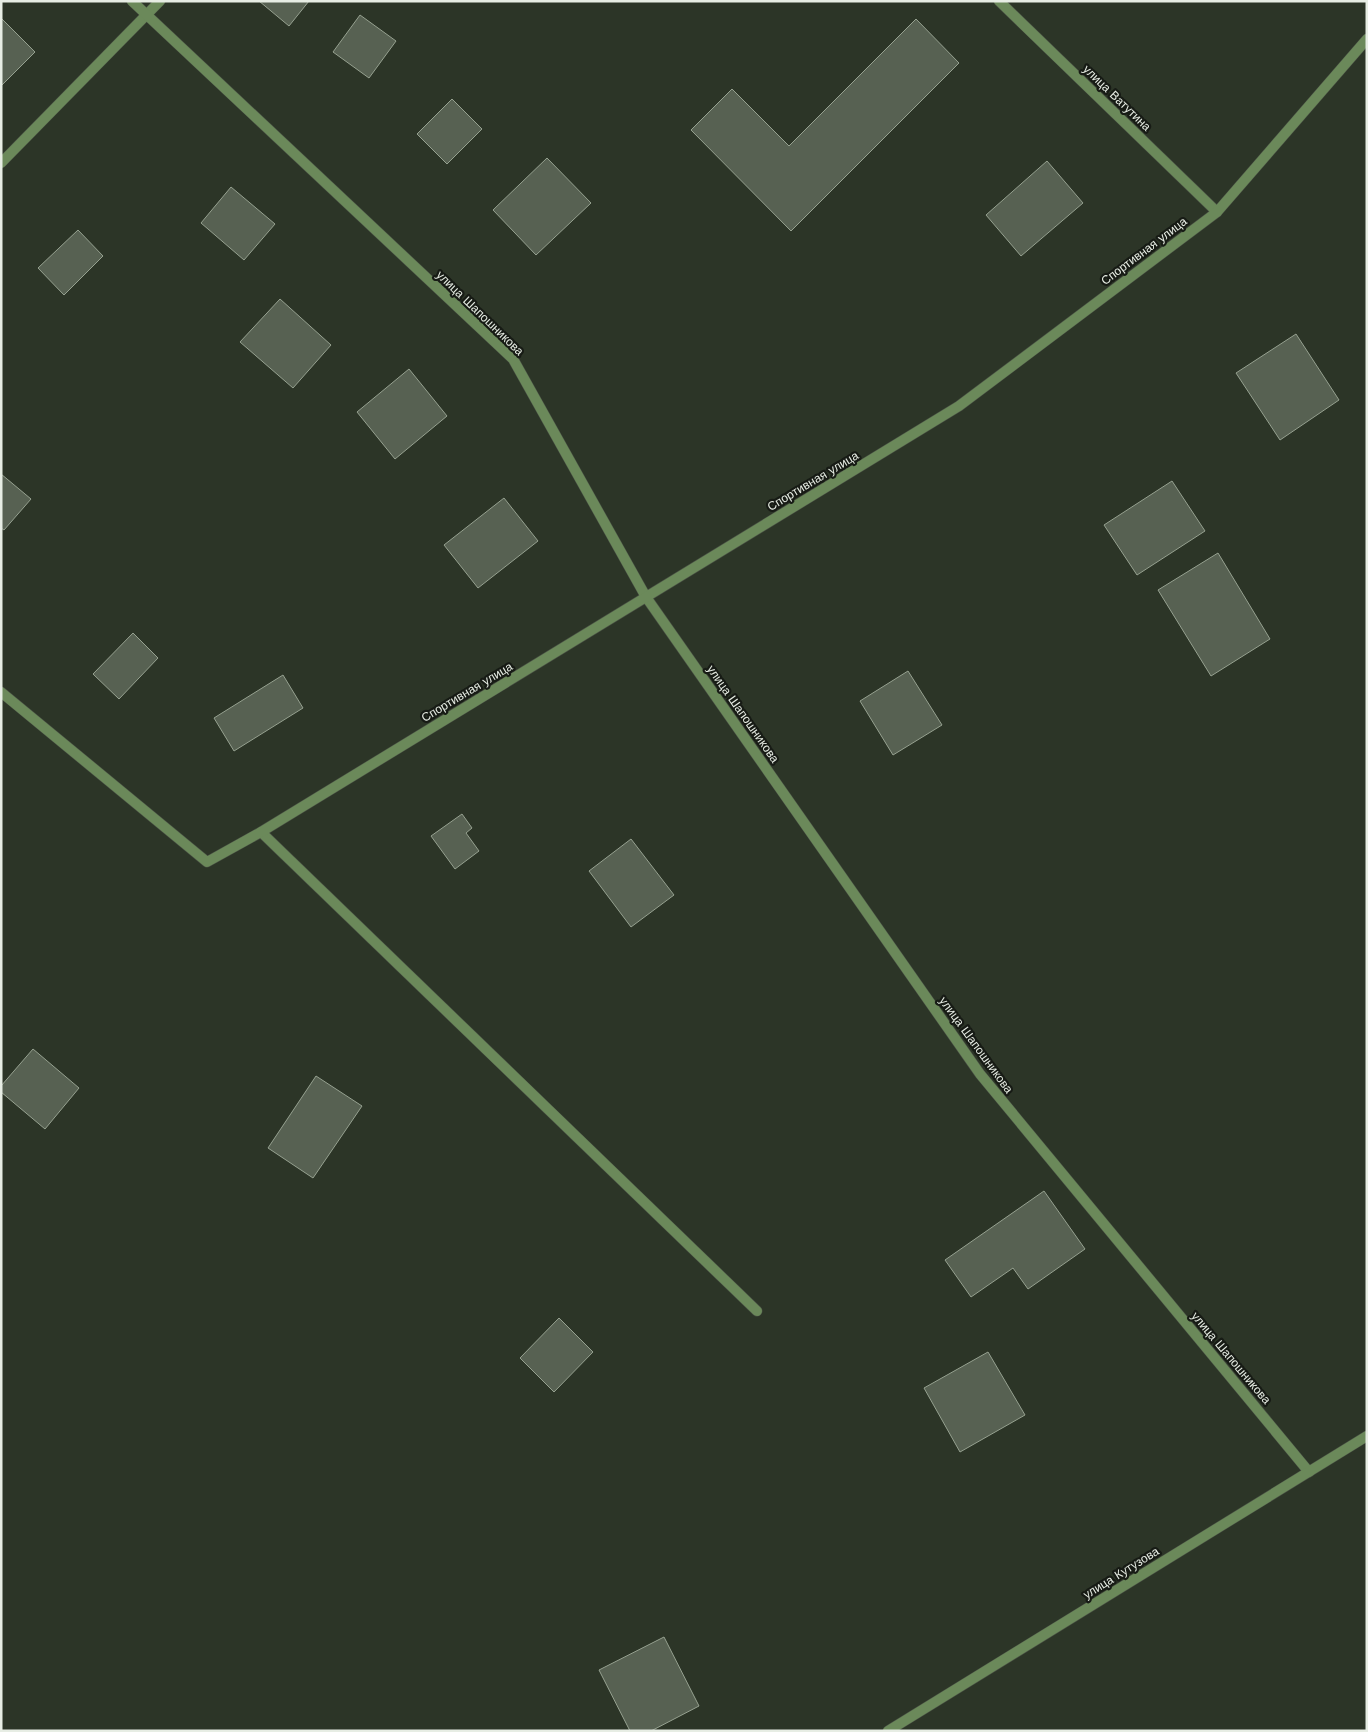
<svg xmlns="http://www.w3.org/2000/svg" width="1368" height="1732" viewBox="0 0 1368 1732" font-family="'Work Sans',sans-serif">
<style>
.building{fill:#576152;stroke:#96a190}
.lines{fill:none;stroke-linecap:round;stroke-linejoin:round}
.service-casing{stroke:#4a5245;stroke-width:11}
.minor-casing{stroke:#4a5245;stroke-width:11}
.service{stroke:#6b895a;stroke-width:10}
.minor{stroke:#6b895a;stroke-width:10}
.labels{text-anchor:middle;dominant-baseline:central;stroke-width:4.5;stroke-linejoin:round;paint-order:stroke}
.street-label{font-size:12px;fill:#e7ede4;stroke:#171b15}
</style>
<rect width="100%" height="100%" fill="#2c3527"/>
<!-- building -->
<g class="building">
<polygon points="259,1 309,1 289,26"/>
<polygon points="360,15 396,41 369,78 333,52"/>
<polygon points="1,18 35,52 1,86"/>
<polygon points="916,19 959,63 791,231 691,130 732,89 789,146"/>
<polygon points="452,99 482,129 447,164 417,134"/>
<polygon points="547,158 591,203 536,255 493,210"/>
<polygon points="1047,161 1083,203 1021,256 986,215"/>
<polygon points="231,187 275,224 244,260 201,223"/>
<polygon points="78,230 103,256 64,295 38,268"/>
<polygon points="280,299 331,345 293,388 240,342"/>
<polygon points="1296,334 1339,400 1280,440 1236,373"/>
<polygon points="409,369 447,416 395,459 357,412"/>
<polygon points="1,474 31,499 4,530 1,528"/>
<polygon points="1172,481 1205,531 1137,575 1104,525"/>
<polygon points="504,498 538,541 478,588 444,545"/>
<polygon points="1218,553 1270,639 1211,676 1158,590"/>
<polygon points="133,633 158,658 119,699 93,674"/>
<polygon points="908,671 942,725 893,755 860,701"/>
<polygon points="283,675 303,708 234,751 214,718"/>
<polygon points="462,814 472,828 466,833 479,851 455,869 431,836"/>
<polygon points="631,839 674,895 631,927 589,871"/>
<polygon points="33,1049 79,1088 45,1129 1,1092 1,1086"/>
<polygon points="316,1076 362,1106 313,1178 268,1148"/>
<polygon points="1044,1191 1085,1249 1028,1289 1013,1268 971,1297 945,1260"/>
<polygon points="559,1318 593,1352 554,1392 520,1358"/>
<polygon points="988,1352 1025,1415 960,1452 924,1388"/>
<polygon points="664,1637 699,1706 651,1731 630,1731 599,1670"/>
</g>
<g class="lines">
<defs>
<g id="service">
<polyline points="999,1 1217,212"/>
<polyline points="1,163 160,1"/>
<polyline points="261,832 757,1311"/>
</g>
<g id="minor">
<polyline points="132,1 513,359 646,597 980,1074 1309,1472"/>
<polyline points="1,692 207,862 261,832 959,406 1217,212 1367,39"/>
<polyline points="888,1731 1367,1436"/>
</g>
</defs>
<!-- service casing -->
<use href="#service" class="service-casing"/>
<!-- minor casing -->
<use href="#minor" class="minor-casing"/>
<!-- service -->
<use href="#service" class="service"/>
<!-- minor -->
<use href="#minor" class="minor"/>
</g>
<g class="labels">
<!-- street labels -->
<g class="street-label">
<text transform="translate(1117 98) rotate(44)">улица Ватутина</text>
<text transform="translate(1144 251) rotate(-37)">Спортивная улица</text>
<text transform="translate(480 313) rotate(44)">улица Шапошникова</text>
<text transform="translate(813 481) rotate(-31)">Спортивная улица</text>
<text transform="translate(467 692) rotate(-31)">Спортивная улица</text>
<text transform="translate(743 714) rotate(55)">улица Шапошникова</text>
<text transform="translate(976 1045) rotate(54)">улица Шапошникова</text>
<text transform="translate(1231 1358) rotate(50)">улица Шапошникова</text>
<text transform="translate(1121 1573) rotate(-32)">улица Кутузова</text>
</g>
</g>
<!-- border -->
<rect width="1368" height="1732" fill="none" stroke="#e7ede4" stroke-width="5"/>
</svg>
